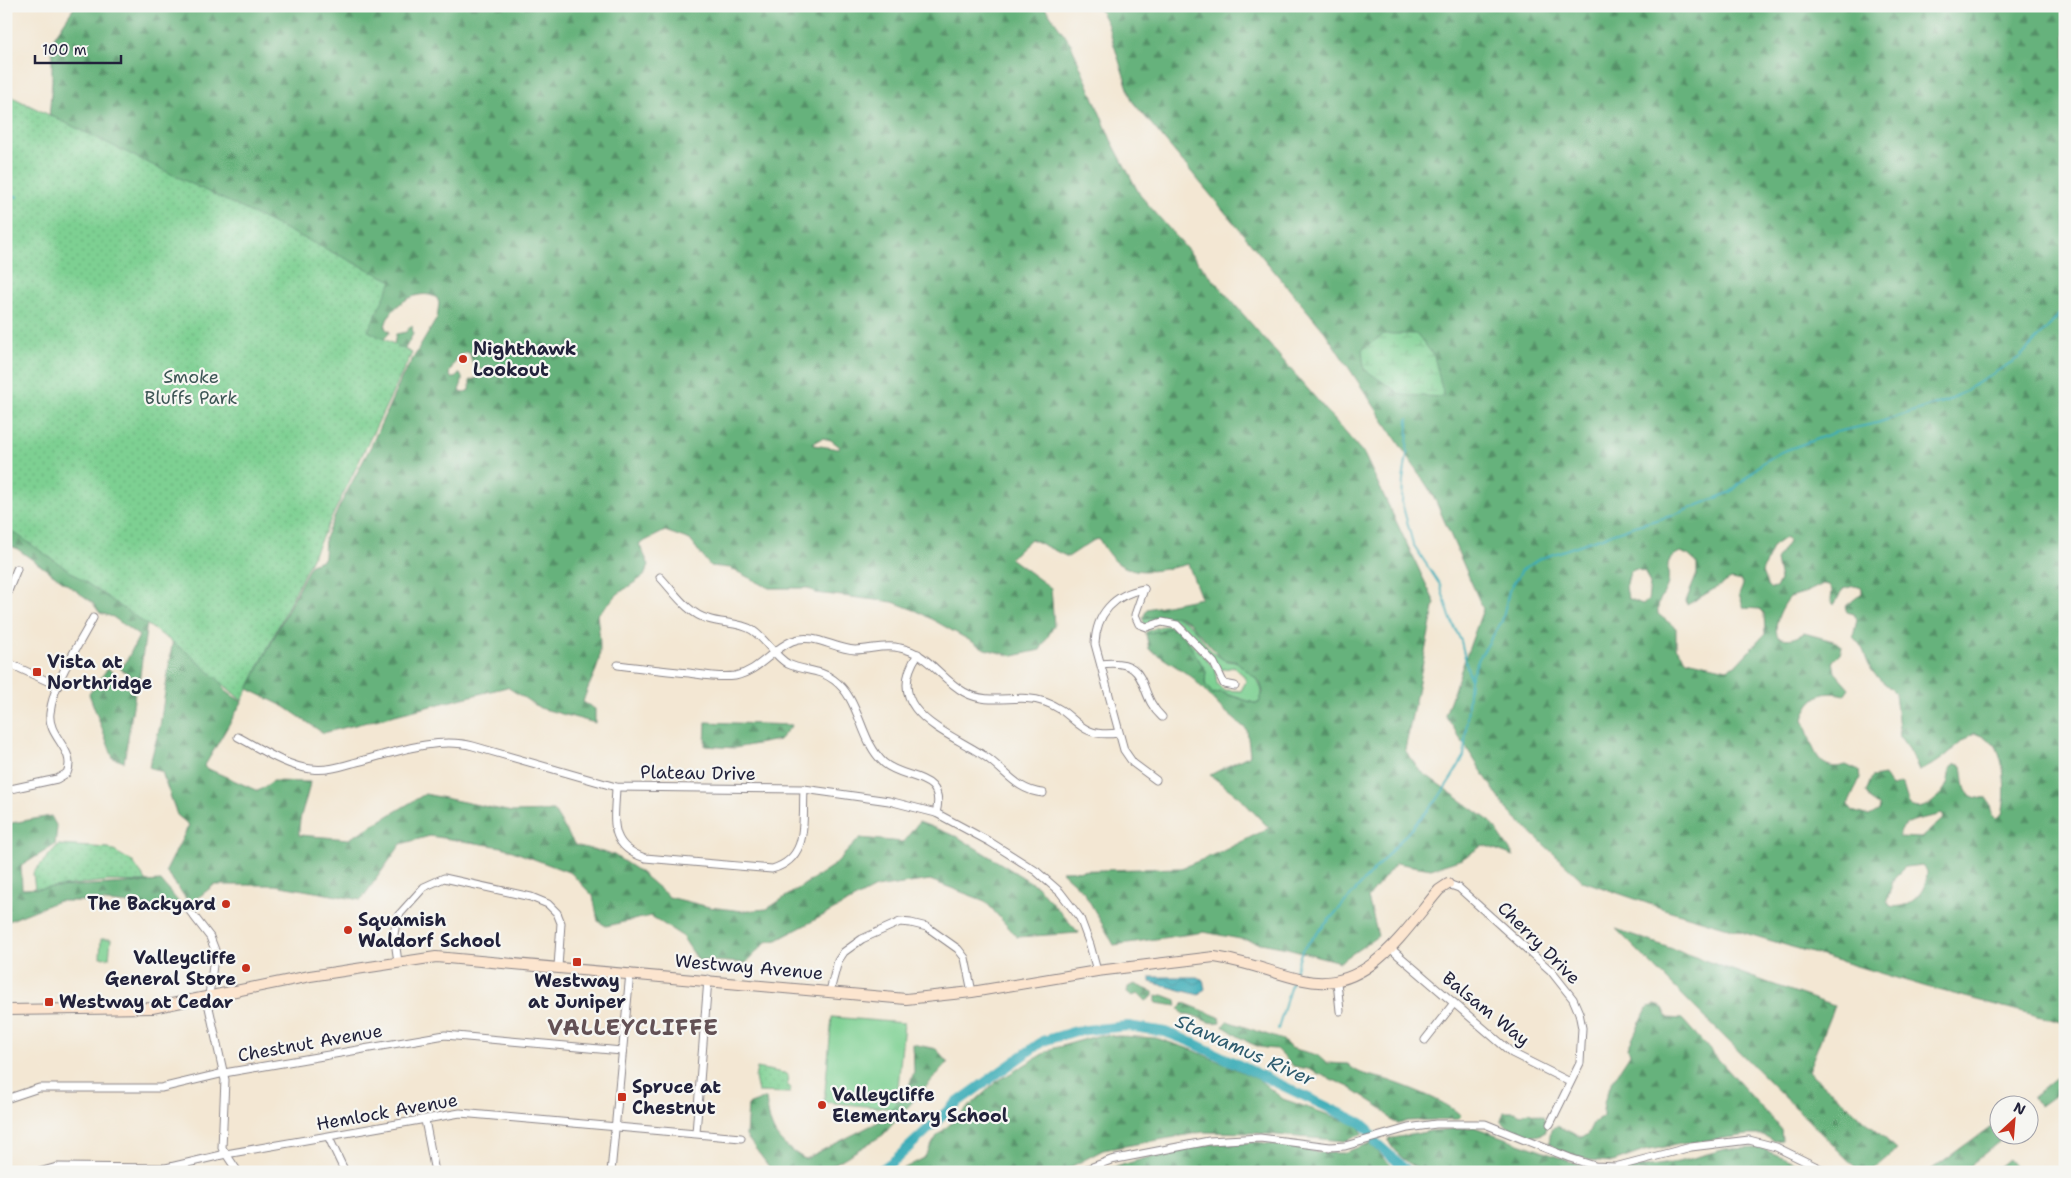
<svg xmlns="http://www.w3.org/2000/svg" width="2071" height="1178" viewBox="0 0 2071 1178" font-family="'Shantell Sans',sans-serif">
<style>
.green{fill:#7dd092;stroke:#507966}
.forest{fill:url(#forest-firs);stroke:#446a5c;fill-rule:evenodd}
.wetland{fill:url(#wetland-marsh);stroke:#507966}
.park{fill:url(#park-dots);stroke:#507966}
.water{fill:url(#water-waves);stroke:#30687a}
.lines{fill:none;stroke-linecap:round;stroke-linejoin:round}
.stream{stroke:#3dadb8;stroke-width:2}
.river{stroke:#3dadb8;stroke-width:10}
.street-casing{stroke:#8a8487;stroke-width:9}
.secondary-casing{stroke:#8a8487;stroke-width:12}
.street{stroke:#fff;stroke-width:7}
.secondary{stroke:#fce5cf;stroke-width:10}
.poi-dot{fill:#c8321e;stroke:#f6f6f2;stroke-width:2}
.labels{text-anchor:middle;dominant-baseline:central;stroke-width:4.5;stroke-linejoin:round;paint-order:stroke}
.poi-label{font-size:18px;font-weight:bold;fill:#22223b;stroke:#f6f6f2;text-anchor:start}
.park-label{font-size:18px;fill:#3d5655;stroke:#f6f6f2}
.street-label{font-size:18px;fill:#22223b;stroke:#f6f6f2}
.water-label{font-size:19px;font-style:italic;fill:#2d5a6d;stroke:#f6f6f2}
.district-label{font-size:22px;font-weight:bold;letter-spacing:1px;fill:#635155;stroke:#f6f6f2}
</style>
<defs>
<pattern id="forest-firs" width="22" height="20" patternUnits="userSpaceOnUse" patternTransform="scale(1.25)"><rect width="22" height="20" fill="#66b27c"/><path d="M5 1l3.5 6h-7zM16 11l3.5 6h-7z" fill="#549067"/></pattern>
<pattern id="wetland-marsh" width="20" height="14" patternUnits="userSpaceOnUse" patternTransform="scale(1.25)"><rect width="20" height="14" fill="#7dd092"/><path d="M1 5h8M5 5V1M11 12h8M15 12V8" fill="none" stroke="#6cb27f"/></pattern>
<pattern id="park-dots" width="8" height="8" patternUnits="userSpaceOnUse" patternTransform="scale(1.25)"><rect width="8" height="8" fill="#7dd092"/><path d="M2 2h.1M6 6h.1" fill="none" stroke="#6cb27f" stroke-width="1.8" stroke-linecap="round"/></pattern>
<pattern id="water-waves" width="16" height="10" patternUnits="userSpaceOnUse" patternTransform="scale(1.25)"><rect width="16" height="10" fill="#3dadb8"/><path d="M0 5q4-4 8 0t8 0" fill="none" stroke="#338c97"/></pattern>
</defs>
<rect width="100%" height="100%" fill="#f6f6f2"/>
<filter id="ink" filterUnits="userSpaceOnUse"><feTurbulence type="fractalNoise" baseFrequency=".02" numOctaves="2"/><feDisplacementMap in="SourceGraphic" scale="10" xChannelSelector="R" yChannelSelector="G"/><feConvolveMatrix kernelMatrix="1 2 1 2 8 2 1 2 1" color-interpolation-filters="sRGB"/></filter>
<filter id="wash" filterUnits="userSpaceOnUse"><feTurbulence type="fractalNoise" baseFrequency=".0096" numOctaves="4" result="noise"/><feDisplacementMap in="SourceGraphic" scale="20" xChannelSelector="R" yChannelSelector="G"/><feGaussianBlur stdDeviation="1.12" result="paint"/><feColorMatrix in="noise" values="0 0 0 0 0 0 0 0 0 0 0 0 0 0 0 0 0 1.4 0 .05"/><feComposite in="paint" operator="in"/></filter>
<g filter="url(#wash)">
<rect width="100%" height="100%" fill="#f3e7d3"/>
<!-- green -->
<g class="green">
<path d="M1166,615C1198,617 1199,647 1223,659C1227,662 1233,661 1238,663C1251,671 1269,687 1259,703H1254L1220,692L1213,694C1205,688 1203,680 1206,671C1195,653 1185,640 1169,628L1146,634V632C1158,627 1166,623 1178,628L1215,669L1217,684L1223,690L1241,691L1246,681L1243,675L1234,667L1220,670L1179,622L1163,619L1144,624L1143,618Z"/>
<polygon points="101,939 111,939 109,958 100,957"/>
<polygon points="832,1017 904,1023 896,1109 824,1102"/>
</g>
<!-- forest -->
<g class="forest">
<path d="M75,6H1044L1071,44L1111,140L1140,195L1364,454L1435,603L1405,750L1419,770L1491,822L1514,856L1483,845L1462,859L1431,869L1396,863L1368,898L1378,936L1340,962L1287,948L1204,932L1114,945L1084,892L1061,871L1181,868L1221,852L1269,828L1238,796L1210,775L1250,755L1247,730L1221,708L1192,677L1149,649L1146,634L1169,628L1176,630L1187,641L1206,671L1205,684L1213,694L1220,692L1254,703H1259L1263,692L1260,682L1237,662L1222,659L1188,621L1178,616L1143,618L1147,609L1201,598L1188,564C1165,570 1131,578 1113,559C1107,553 1103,546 1099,539L1094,540L1068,557L1031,539L1010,558L1051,588L1054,626L1040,650L1013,656L985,649L917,611L893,602L816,593L808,588H769L730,568L710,566L690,540L665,531L639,544L649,565L644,576L619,593L597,615C599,632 603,654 596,670C591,682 587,689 583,702L595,709V723L540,708L507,687L323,733L285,707L248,689L311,564L322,560L324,557L325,538L339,507L371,446L402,377L437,318L439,303L437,298C418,286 387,307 385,328L390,332L381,343L393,350L396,334L406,332L412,325L413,334L228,672L223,686L227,692L242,702L204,767L258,791L273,781L310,782C307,802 298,815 299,835L349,839L425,794L512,812L554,811L575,845L614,855L640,872L669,897L709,907L743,911L767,909L834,865L860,838L903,842L919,822L958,837L1037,886L1079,933L1017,937L985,901L930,880L875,888L777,940L766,942L746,963L698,960L682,936L651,916L606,926L598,921L593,896L571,873L502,847L430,836L401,844L361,900L275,885H214L190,904L166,871L189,825L177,815L162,772L149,767L160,726L176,618L6,132L49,119L52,81V53L55,36ZM467,352L470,354C472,363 473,368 484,370L485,373L481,377L470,380V390L462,393L459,391C461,383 465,380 459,373L454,378H451L449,373L458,356ZM822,438L831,440L840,447L839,449L814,445L813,443Z"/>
<path d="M1098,6H2065V1023L1927,987L1664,909L1583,881L1507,810L1445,715L1483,609L1433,495L1325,332L1132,101L1107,23ZM1786,537L1788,542L1776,560L1780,580L1776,588L1771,589L1767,585L1762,572L1772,547ZM1680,552L1688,555L1697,563V574L1686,601L1687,605L1731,579L1741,581L1743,585L1739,595L1744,608L1760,609L1764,613L1765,634L1737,664L1727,669L1687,660L1676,647V628L1658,614C1656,600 1665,595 1668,583C1670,568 1662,561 1680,552ZM1636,569L1645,572L1650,584L1648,601L1642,604L1628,598L1626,587L1630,572ZM1823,584L1829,585L1832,590L1831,601L1834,605L1843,589L1855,586L1862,588V593L1845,607L1847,612L1854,614L1857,620L1853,637C1867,651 1862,652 1870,667C1876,679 1887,684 1895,693L1900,737L1909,749L1919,770C1945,763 1954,744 1975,733C1983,736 1993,740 1997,748C2005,765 2007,797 2002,814L1996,818L1992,815L1990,804L1987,799C1960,798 1966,786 1962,766L1956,764L1951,768C1948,774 1949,781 1946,786C1939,799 1922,814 1909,805L1903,785L1900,783L1891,787L1884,775L1872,777L1866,792L1870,800L1879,806L1880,810L1869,816L1852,811L1848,805L1860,778L1859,771L1846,765C1814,775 1812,740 1803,719C1809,698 1822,689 1844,695L1849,688L1835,672L1833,661L1840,654L1842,646L1837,642L1804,633C1794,639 1789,640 1778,637C1772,625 1782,606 1790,597L1807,592ZM1942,814L1944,818L1921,838L1899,837C1900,818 1928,819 1942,814ZM1922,865L1927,871C1928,891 1910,910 1890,906L1887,900L1894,878L1905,867Z"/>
<polygon points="6,515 148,615 139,682 117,666 125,664 139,636 113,617 100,613 92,602 16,548 6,545"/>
<polygon points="108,668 135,694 124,762 113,758 89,694"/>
<polygon points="706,722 792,725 779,740 735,748 705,746"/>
<polygon points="51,816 57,827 55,845 21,866 22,889 161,881 181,905 164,907 96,901 58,901 6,922 6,824"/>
<polygon points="1616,929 1834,1006 1808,1071 1897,1149 1870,1172 1860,1172"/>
<polygon points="1134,984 1153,992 1153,996 1146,1001 1139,994 1131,996 1127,993 1128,987"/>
<polygon points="1163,995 1176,1000 1177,1006 1156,1003 1156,996"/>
<path d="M1184,1003L1219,1017L1220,1022C1205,1026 1198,1013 1183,1014L1179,1008Z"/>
<path d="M1655,1005L1663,1008L1668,1018L1682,1019L1781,1129L1782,1140L1774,1141L1763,1135H1748L1681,1144L1644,1151L1613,1162L1588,1160L1556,1149L1549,1143L1551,1130L1557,1126L1581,1137L1587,1135L1593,1123L1603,1117C1602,1091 1618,1074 1630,1054L1628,1048L1647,1008Z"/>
<path d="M1227,1021L1283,1040L1291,1048L1317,1055L1326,1063L1348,1064C1358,1075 1370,1075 1384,1079C1401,1084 1451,1103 1461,1116L1458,1119L1407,1121L1399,1124L1392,1121L1383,1109L1349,1087L1308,1069L1293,1066L1276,1049C1254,1049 1241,1038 1223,1026Z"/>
<polygon points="1100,1035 1156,1038 1193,1050 1258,1079 1283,1099 1358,1125 1363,1134 1345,1141 1254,1133 1203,1132 1103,1150 1061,1172 897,1172 924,1158 937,1136 996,1082 1051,1049"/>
<path d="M913,1044L936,1049L948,1062L883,1135L821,1172H773L746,1136L748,1105L766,1098C770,1132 775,1141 805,1159L882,1120L907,1091L914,1072Z"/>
<polygon points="2065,1071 2065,1088 2040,1106 2032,1098"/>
<path d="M1504,1112H1515L1521,1115L1528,1112L1544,1117L1547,1125L1544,1133C1529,1141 1512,1132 1501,1121Z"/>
<polygon points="1998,1121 1998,1136 2006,1136 1962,1172 1928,1172"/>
<path d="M1474,1127L1600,1172H1423C1411,1165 1392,1153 1388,1139L1431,1131Z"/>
<polygon points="1258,1142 1323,1153 1343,1153 1370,1143 1397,1172 1097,1172 1167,1152 1211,1144"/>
<polygon points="1761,1148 1817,1172 1610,1172 1678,1162 1726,1149"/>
<polygon points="2008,1159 2019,1172 1992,1172"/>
</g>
<!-- wetland -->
<polygon class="wetland" points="1384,334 1417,334 1434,356 1444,397 1402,395 1364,369 1362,349"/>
<!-- park -->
<g class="park">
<polygon points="6,94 392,281 368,331 412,353 242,701 188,653 6,527"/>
<polygon points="58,845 109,848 133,862 147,882 109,881 35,889 33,873"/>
<polygon points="757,1068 784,1073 788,1075 787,1084 791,1088 790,1093 758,1092 755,1078"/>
</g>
<!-- water -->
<polygon class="water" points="1150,977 1197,977 1203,980 1205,989 1199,995 1150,982"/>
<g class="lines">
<!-- stream -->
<g class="stream">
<polyline points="6,193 18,197"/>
<polyline points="1408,419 1407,455 1403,480 1402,503 1413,544 1440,585 1451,620 1461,641 1470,679"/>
<polyline points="1294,974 1302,950 1437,800 1452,777 1464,757 1470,679 1478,660 1502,621 1509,591 1522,570 1539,559 1634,526 1671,516 1731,492 1762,463 1781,452 1836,432 1877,423 1952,399 2020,357 2055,320 2065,305"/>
<polyline points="1278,1029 1292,981"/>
</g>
<!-- river -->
<polyline class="river" points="878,1172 896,1159 955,1104 1043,1041 1076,1031 1128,1026 1165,1032 1189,1041 1361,1123 1368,1129 1376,1143 1409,1172"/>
</g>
</g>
<g filter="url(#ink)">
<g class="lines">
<defs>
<g id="street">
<path d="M660,577C674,592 688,614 708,619C722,624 739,622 752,630C766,639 774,656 788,664C803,671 820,669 834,680C861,700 859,740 884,763C905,781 947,772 936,813"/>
<path d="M1144,589C1114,594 1096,614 1095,644L1124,750L1133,763L1156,780"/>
<polyline points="1144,589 1135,615 1139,624 1147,627 1162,622 1177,625 1214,663 1224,684 1235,686"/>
<polyline points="6,596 17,569"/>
<path d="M918,654C880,711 949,732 986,757C1005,770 1017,791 1043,793"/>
<polyline points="6,662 58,686"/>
<path d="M1101,664C1153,658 1135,692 1162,717"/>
<path d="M618,665C642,668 666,671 689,673C704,675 720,678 735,676C759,671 771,650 792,641C814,632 833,649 855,650C870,650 884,644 900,648C929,653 940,679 964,692C991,707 1018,692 1045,702C1078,713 1076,739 1118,733"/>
<path d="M238,737C261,749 285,766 311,769C326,771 339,767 353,763C390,754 435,736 473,746L616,787L804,789L889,801L936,813L990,842L1036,871L1060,892L1080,918L1090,945L1097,971"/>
<path d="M616,787C615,820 607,845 645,858L772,869C810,858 802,822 804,789"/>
<path d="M6,790L57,779L67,773C77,750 47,737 50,713C54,680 78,647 93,618"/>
<polyline points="1448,884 1459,888 1551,971 1573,999 1579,1013 1582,1028 1580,1063 1550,1124"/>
<polyline points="186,906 210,937 215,950 208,1003 225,1080 222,1148 238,1172"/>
<polyline points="1390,948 1512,1053 1570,1082"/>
<polyline points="398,962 394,934 397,917 424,887 444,878 531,897 548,904 557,913 561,923 558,967"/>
<polyline points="1337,982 1340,1011"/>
<polyline points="830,991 838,961 844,952 862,939 900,922 911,923 927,927 958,949 965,958 972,992"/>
<polyline points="1425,1040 1454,1003"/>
<polyline points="6,1099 39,1088 161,1088 224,1073 445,1035 622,1051"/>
<polyline points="425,1120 435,1172"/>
<polyline points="696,1133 708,979"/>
<polyline points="329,1138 345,1172"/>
<polyline points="39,1172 57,1167 166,1168 226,1154 460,1113 741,1138"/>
<polyline points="611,1172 630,973"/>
<polyline points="1079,1172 1111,1160 1209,1141 1260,1138 1330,1147 1345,1146 1408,1128 1436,1124 1485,1124 1570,1158 1595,1166 1615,1167 1691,1147 1749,1140 1776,1147 1827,1172"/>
</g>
<path id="secondary" d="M6,1010L152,1008L310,976L436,957L906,999L972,992L1097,971L1214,957C1245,961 1273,973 1303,980C1367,995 1404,931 1439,890L1448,884"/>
</defs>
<!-- street casing -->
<use href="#street" class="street-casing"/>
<!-- secondary casing -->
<use href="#secondary" class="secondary-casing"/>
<!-- street -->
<use href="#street" class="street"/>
<!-- secondary -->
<use href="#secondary" class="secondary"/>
</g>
</g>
<!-- markers -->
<g class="poi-dot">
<circle cx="463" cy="359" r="5"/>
<rect x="32" y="667" width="10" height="10" rx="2.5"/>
<circle cx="226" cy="904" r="5"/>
<circle cx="348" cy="930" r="5"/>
<rect x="572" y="957" width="10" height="10" rx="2.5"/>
<circle cx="246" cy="968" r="5"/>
<rect x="44" y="997" width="10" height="10" rx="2.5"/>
<rect x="617" y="1092" width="10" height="10" rx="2.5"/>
<circle cx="822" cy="1105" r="5"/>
</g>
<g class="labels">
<!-- poi labels -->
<g class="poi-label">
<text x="473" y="349">Nighthawk<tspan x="473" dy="21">Lookout</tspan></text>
<text x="47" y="662">Vista at<tspan x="47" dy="21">Northridge</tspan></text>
<text x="216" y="904" text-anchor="end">The Backyard</text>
<text x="358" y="920">Squamish<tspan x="358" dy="21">Waldorf School</tspan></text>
<text x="236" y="958" text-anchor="end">Valleycliffe<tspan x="236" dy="21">General Store</tspan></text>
<text x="577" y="981" text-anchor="middle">Westway<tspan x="577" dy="21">at Juniper</tspan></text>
<text x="59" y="1002">Westway at Cedar</text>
<text x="632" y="1087">Spruce at<tspan x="632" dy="21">Chestnut</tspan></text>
<text x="832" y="1095">Valleycliffe<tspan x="832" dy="21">Elementary School</tspan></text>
</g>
<!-- park labels -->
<g class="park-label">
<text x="191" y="377">Smoke<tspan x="191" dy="21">Bluffs Park</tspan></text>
</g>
<!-- street labels -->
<g class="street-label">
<text transform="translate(698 773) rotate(1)">Plateau Drive</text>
<text transform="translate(1539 943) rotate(45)">Cherry Drive</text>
<text transform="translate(749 967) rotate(5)">Westway Avenue</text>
<text transform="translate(1486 1009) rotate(39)">Balsam Way</text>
<text transform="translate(310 1043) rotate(-10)">Chestnut Avenue</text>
<text transform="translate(387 1112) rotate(-10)">Hemlock Avenue</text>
</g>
<!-- water labels -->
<g class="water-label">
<text transform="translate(1245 1050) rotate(24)">Stawamus River</text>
</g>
<!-- district labels -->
<g class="district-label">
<text x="633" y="1027">VALLEYCLIFFE</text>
</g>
</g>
<!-- margin -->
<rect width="2071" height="1178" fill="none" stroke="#f6f6f2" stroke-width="25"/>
<!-- north arrow -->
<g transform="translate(2014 1120) rotate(26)"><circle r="24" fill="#f6f6f2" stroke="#a1a1a9"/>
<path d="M0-4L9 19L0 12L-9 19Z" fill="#c8321e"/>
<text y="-8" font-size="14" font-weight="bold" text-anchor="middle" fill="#22223b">N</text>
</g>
<!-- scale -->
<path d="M35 55v8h86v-8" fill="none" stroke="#22223b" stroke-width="2.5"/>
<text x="42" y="55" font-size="15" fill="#22223b" stroke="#f6f6f2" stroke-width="4" paint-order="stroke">100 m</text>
</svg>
